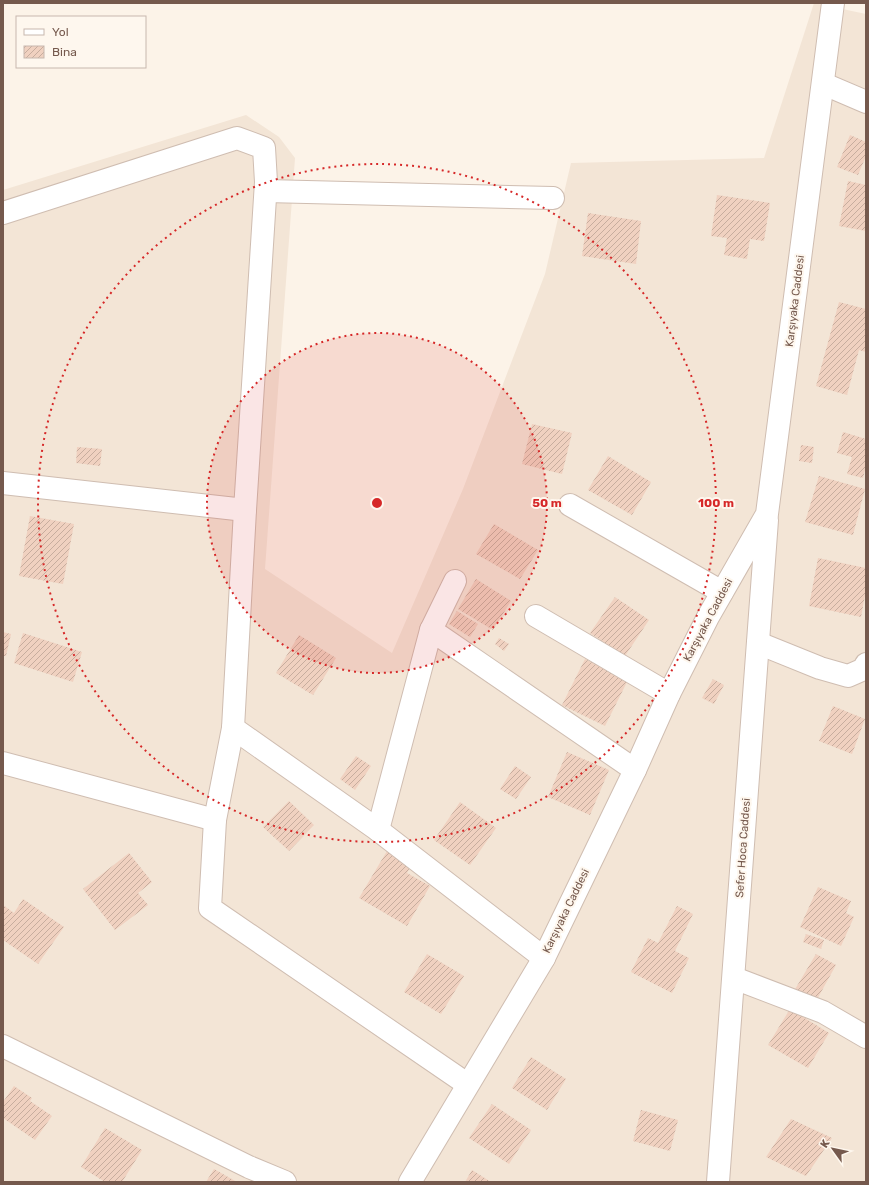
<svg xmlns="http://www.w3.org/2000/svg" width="869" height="1185" viewBox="0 0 869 1185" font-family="Rubik,sans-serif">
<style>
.residential{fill:#f3e5d6}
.building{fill:url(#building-hatch)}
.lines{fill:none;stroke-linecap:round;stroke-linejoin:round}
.minor-casing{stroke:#cfbdb1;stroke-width:24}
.minor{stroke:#fff;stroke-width:22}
.ring{fill:none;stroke:#d62828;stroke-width:2;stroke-dasharray:2 4}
.labels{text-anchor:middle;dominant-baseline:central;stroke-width:4;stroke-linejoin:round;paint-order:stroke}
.street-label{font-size:11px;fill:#75594d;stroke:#fef7ee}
.centre{fill:#d62828;stroke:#fef7ee;stroke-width:2}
.ring-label{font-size:12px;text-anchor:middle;font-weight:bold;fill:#d62828;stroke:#fef7ee;stroke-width:4;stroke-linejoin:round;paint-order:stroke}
</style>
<defs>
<pattern id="building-hatch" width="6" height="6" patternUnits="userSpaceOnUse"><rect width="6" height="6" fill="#f0d1c0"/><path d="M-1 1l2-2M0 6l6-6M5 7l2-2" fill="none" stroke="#c7ad9e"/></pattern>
</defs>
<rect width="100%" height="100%" fill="#fcf3e8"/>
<!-- residential -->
<polygon class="residential" points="814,3 866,14 866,1182 3,1182 3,190 246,115 279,137 295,158 265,569 392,653 463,489 545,274 571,163 764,158"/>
<!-- building -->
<g class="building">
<polygon points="850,135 866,142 866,156 858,175 837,167"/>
<polygon points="848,181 866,185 866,231 839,226"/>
<polygon points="717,195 770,203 764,241 750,239 747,259 724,255 727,238 711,236"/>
<polygon points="588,213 641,221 636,264 582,256"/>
<polygon points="839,302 866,309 866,352 859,350 847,395 816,386"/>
<polygon points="532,424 572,433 562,474 522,464"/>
<polygon points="843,432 866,439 866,466 863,478 847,474 852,457 837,453"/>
<polygon points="801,445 814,447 812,463 799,461"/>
<polygon points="77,447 102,449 100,466 76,463"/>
<polygon points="608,456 651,482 632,515 588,490"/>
<polygon points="819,476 865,489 853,535 805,522"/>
<polygon points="30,516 74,524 63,584 19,576"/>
<polygon points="494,524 538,550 520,579 476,554"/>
<polygon points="818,558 866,568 866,590 861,617 809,606"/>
<polygon points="476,579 511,601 493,630 458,609"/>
<polygon points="615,597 649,620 625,656 590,633"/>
<polygon points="457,611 478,624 470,637 449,624"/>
<polygon points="3,632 11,634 6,656 3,656"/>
<polygon points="23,633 82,652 73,682 14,663"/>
<polygon points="299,635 336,658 313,695 276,673"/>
<polygon points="499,638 509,644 504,651 495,644"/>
<polygon points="585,659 628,680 605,726 562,705"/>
<polygon points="713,679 724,685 714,704 702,698"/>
<polygon points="833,706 865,719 852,754 819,741"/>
<polygon points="567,752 609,770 590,815 548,797"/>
<polygon points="356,756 371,766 355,790 340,779"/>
<polygon points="515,766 531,777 516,799 500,789"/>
<polygon points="289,801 314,825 289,851 263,827"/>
<polygon points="460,802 496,828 470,865 434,840"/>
<polygon points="390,846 414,860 407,873 430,886 407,926 359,898"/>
<polygon points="129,853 152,882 138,893 148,905 115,930 83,889"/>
<polygon points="818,887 851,901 846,913 854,917 841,946 800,927"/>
<polygon points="23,899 64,927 38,964 3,940 3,905 14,913"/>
<polygon points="677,906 693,914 675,951 689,958 672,993 631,972 648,938 658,943"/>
<polygon points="806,934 824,940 821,949 803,942"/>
<polygon points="427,954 464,976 441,1014 404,992"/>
<polygon points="816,954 836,965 815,1003 794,991"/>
<polygon points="790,1009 829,1033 808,1068 768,1045"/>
<polygon points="531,1057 566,1079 547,1110 512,1088"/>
<polygon points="14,1086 32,1098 30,1101 52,1116 35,1140 3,1118 3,1102"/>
<polygon points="492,1104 531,1130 509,1164 469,1138"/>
<polygon points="641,1110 678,1120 670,1151 633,1141"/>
<polygon points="791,1119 832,1138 806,1176 766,1157"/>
<polygon points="105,1128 142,1150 122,1182 105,1182 81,1167"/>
<polygon points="214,1169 237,1182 206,1182"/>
<polygon points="472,1170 491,1182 465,1182"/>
</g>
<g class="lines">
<defs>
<g id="minor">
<polyline points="824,84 866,102"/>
<polyline points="266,191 553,198"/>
<polyline points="3,213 237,138 264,148 266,182 245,510 3,483"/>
<polyline points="570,505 722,592"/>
<polyline points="536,616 669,694"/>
<polyline points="431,630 455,581"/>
<polyline points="758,643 820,668 848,676 864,669 866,664"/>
<polyline points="233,728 378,830 544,958"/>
<polyline points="3,763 215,820 233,728 245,510"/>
<polyline points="215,820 210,908 467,1084"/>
<polyline points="378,830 431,630 635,770"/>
<polyline points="734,978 823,1012 866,1037"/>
<polyline points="3,1046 249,1167 285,1182"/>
<polyline points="410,1182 544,958 635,770 669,694 708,617 767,514 833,3"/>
<polyline points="718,1182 767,520"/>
</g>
</defs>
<!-- minor casing -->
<use href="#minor" class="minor-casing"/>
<!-- minor -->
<use href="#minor" class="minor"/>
</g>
<!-- distance rings -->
<circle cx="377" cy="503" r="170" fill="#d62828" fill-opacity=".12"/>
<g class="ring">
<circle cx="377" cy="503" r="170"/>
<circle cx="377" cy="503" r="339"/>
</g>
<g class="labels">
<!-- street labels -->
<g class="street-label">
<text transform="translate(795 301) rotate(-83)">Karşıyaka Caddesi</text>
<text transform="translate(708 620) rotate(-62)">Karşıyaka Caddesi</text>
<text transform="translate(743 848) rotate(-86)">Sefer Hoca Caddesi</text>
<text transform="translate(566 911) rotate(-64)">Karşıyaka Caddesi</text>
</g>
</g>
<circle cx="377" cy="503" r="6" class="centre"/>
<g class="ring-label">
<text x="547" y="507">50 m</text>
<text x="716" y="507">100 m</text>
</g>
<!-- border -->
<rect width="869" height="1185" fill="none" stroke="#75594d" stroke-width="8"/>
<!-- legend -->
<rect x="16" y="16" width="130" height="52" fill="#fef7ee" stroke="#c7b8ae"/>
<rect x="24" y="29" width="20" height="6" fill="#ffffff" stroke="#c7b8ae"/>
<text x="52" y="36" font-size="12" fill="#75594d">Yol</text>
<rect x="24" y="46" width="20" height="12" fill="url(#building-hatch)" stroke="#c7b8ae"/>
<text x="52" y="56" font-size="12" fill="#75594d">Bina</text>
<!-- north arrow -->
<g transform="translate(833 1149) rotate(303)" stroke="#fef7ee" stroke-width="3" paint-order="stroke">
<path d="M0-3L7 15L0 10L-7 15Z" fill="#75594d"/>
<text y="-6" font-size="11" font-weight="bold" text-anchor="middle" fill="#75594d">K</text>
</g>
</svg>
